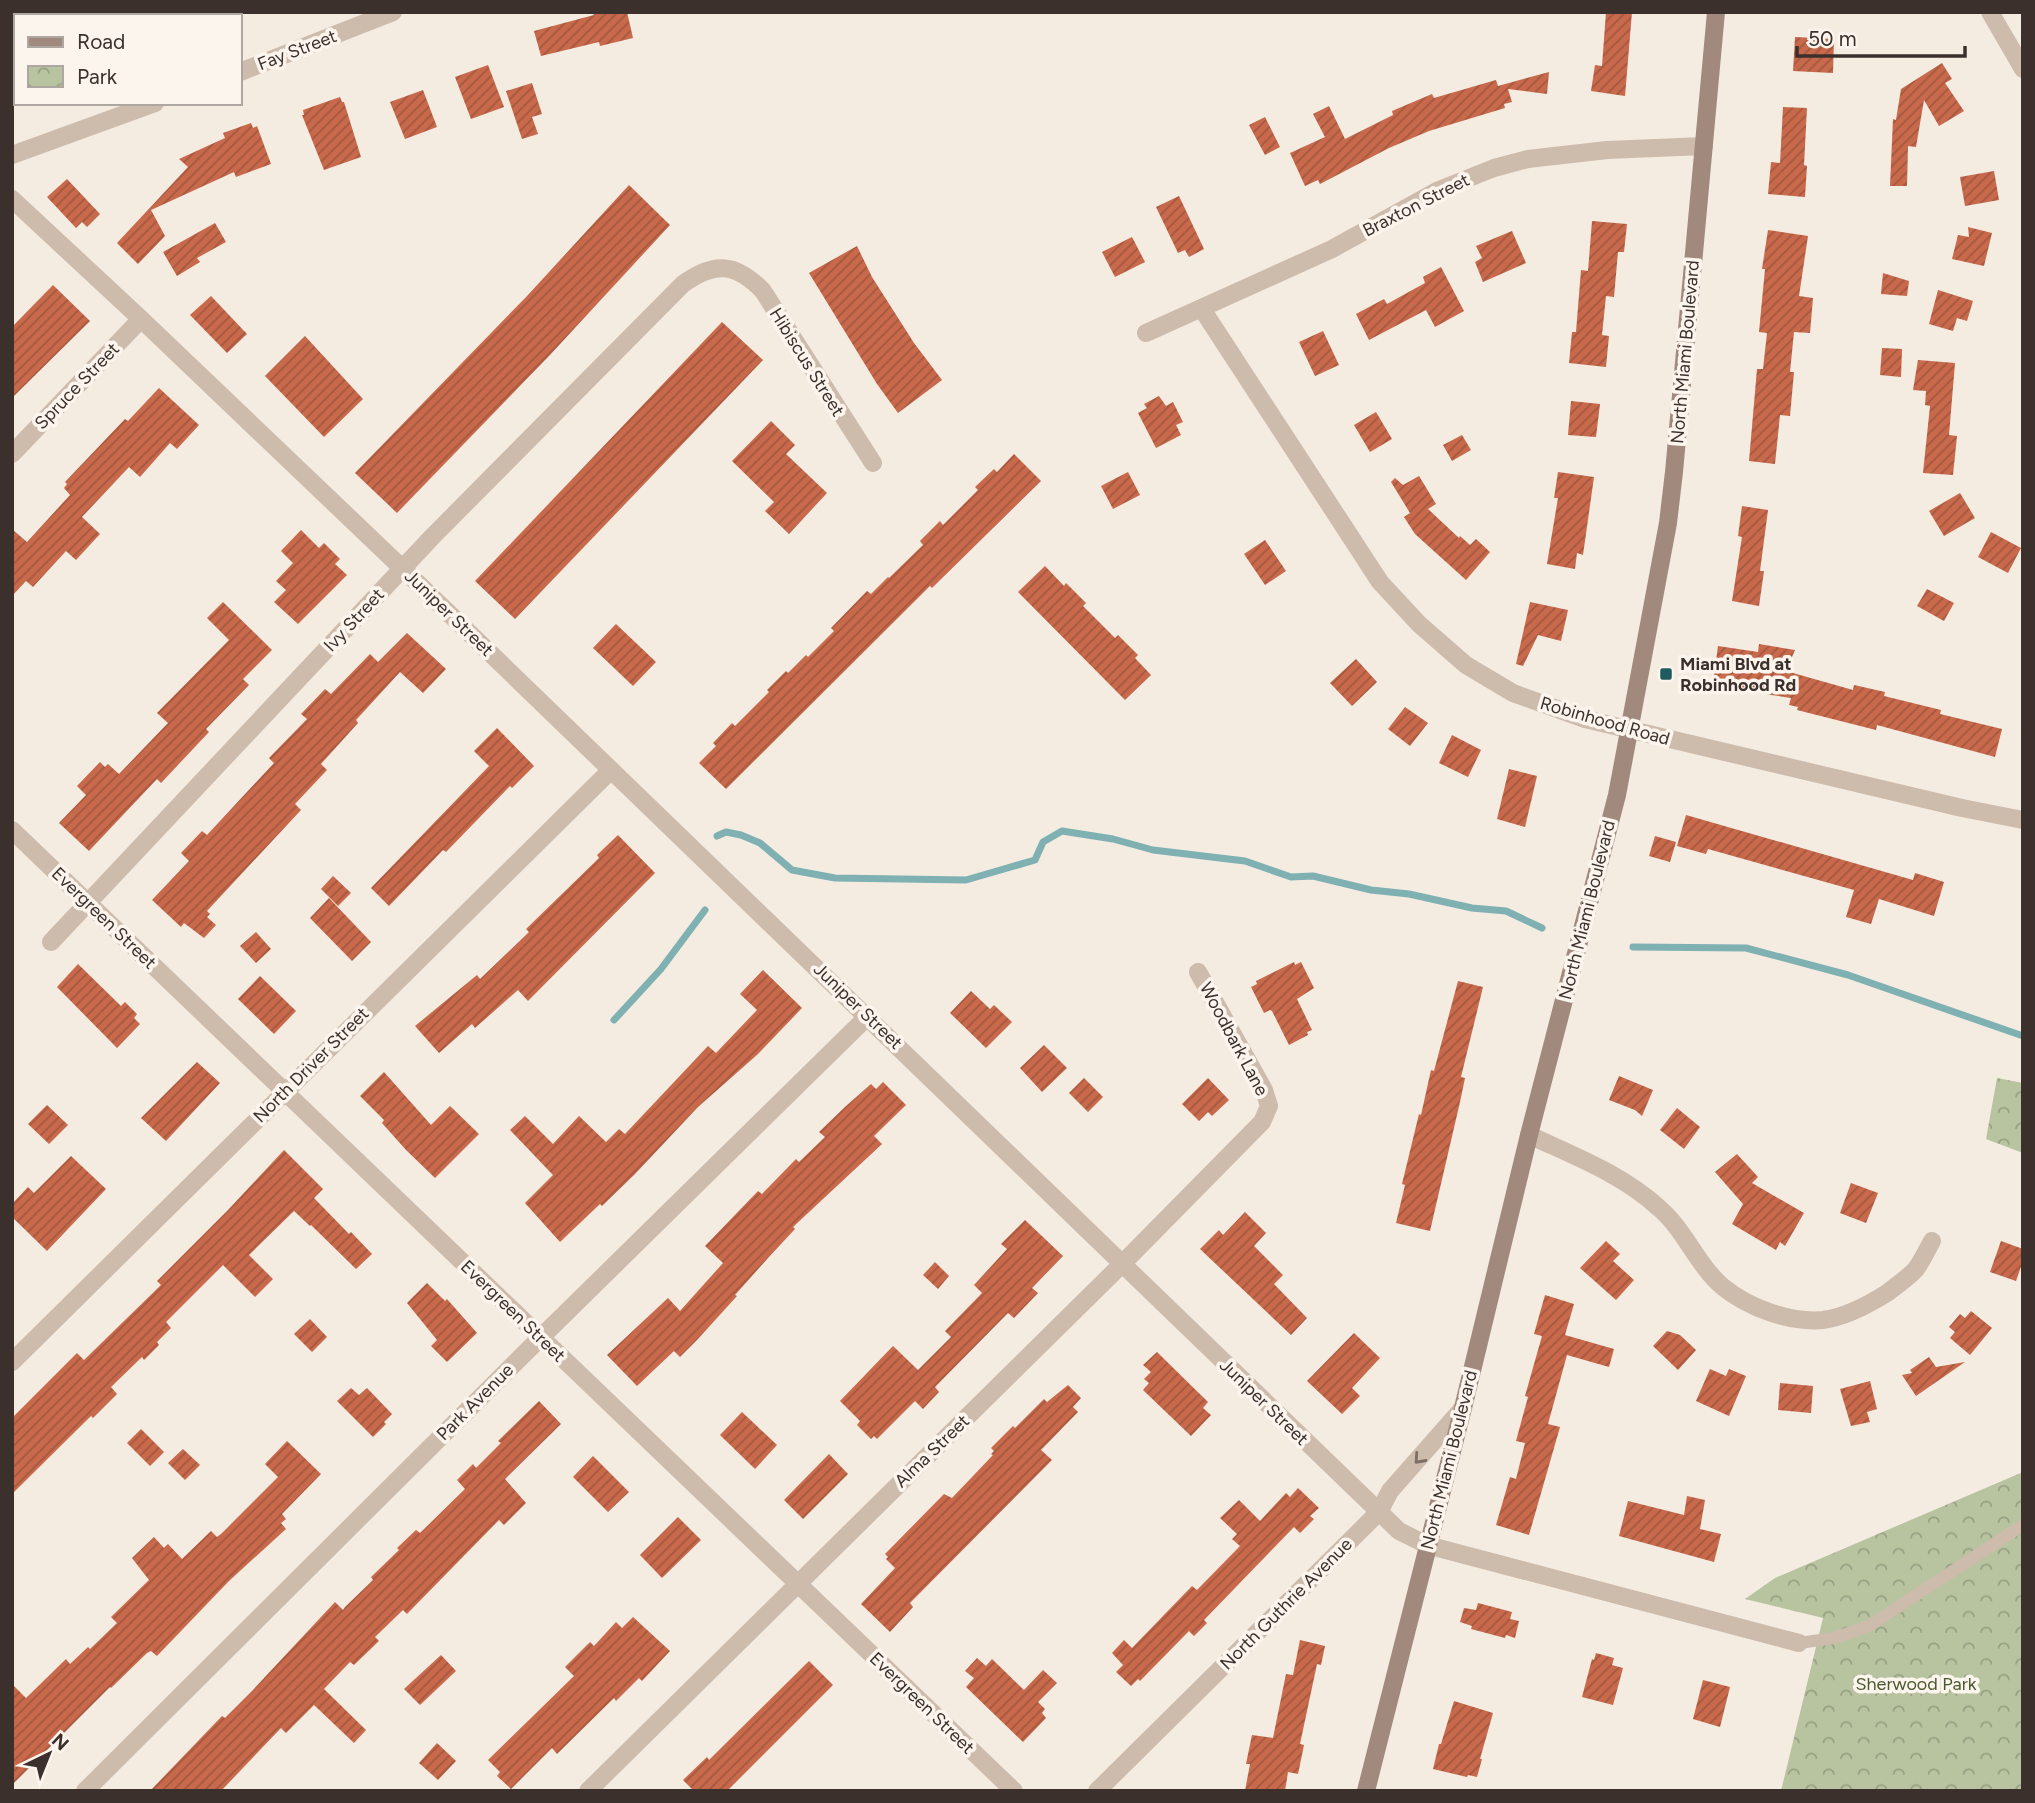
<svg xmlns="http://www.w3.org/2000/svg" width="2035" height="1803" viewBox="0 0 2035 1803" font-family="Figtree,sans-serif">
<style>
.park{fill:url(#park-crowns)}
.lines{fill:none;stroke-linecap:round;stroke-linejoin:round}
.stream{stroke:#7fb0b2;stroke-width:7}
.building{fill:url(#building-hatch)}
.service{stroke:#cdbbac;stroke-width:12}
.minor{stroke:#cdbbac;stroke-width:18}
.secondary{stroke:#a18a7d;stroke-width:18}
.oneway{stroke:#7d6f65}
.poi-dot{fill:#1f5a5e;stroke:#fbf5ee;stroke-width:2.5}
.labels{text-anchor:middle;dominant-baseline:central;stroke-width:7;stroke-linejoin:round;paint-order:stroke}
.street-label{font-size:18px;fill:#3b302b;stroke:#fbf5ee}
.poi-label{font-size:18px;font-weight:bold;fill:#3b302b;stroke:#fbf5ee;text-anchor:start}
.park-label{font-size:18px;fill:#4a5a2e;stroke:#fbf5ee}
</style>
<defs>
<pattern id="park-crowns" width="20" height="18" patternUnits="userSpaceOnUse" patternTransform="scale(1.75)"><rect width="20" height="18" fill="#b8c4a0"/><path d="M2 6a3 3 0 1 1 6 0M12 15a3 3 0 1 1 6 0" fill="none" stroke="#97a083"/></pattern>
<pattern id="building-hatch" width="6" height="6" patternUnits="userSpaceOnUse" patternTransform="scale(1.75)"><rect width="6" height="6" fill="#c8694b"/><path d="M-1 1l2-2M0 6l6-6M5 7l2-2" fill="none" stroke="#a4573f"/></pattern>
</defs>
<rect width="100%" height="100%" fill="#f4ebe1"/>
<!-- park -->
<g class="park">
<polygon points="1997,1078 2023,1083 2023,1153 1986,1139"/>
<polygon points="2023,1472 2023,1791 1781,1791 1823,1618 1745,1599 1775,1578"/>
</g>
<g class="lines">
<!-- stream -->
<g class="stream">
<polyline points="717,836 726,832 741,835 760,843 792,870 835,878 966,880 1035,860 1043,842 1062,831 1113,839 1153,850 1245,861 1291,877 1313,876 1371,890 1409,894 1472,908 1506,911 1542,928"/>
<polyline points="1633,947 1746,948 1848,975 2023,1036"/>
<polyline points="614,1020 661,969 705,910"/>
</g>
</g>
<!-- building -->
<g class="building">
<polygon points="593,12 627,12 633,38 600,46 599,42 541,56 534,31 594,15"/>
<polygon points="1606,12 1632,12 1625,96 1591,91 1595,65 1602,66"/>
<polygon points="1795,37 1834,39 1833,73 1793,71"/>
<polygon points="1942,63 1952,79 1945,83 1964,111 1939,126 1924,100 1916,147 1908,146 1907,186 1890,186 1893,119 1896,120 1901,89"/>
<polygon points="488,65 504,107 471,119 455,77"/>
<polygon points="1549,72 1547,94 1508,89 1512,102 1504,104 1505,108 1429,131 1389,148 1320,184 1318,180 1305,186 1290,153 1325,137 1313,114 1329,106 1345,139 1393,115 1392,111 1432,94 1434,98 1496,80 1498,86"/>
<polygon points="532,83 542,114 532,117 538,134 522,139 506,91"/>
<polygon points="423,90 437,127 405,139 390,102"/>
<polygon points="340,97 342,102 344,102 361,157 324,170 302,115 304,115 303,110"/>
<polygon points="1783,107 1807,108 1804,165 1807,166 1805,197 1768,194 1771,162 1780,163"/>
<polygon points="1265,117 1280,147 1265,155 1249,125"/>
<polygon points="251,123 253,128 257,126 271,164 236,177 234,172 151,210 165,236 138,264 117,243 188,167 179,159 225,138 223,133"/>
<polygon points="1994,171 1999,200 1965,206 1960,177"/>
<polygon points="67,179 100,214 87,227 82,222 76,228 47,197"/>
<polygon points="629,185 670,225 549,356 397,513 355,473 527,296"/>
<polygon points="1179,196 1204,249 1189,257 1185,250 1178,253 1156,207"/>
<polygon points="1592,221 1627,224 1624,252 1618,252 1614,297 1606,296 1602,335 1609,336 1606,367 1569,363 1572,332 1576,332 1581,270 1588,271"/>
<polygon points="215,223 226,242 197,258 200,262 177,276 163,252"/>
<polygon points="1968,227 1992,233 1984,266 1952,259 1958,235 1969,237"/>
<polygon points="1768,230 1808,236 1799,296 1813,298 1810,333 1794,332 1790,372 1794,372 1790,416 1780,415 1775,464 1749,461 1757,369 1763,369 1767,333 1759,332 1765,269 1762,269"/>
<polygon points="1512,231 1526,263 1483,282 1475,262 1482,258 1476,246"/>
<polygon points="1132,237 1145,262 1115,277 1102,252"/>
<polygon points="857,246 872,277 914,343 942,380 898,413 877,384 809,273"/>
<polygon points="1441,267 1464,311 1435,327 1426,310 1369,340 1356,314 1384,299 1387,304 1425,283 1423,277"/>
<polygon points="1883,273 1909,281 1907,296 1881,294"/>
<polygon points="53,285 90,321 12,398 12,327"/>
<polygon points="1938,290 1973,301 1967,321 1957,318 1953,331 1929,324"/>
<polygon points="211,296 247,334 227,353 190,315"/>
<polygon points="722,322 763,360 515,619 475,581"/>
<polygon points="1323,331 1339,365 1315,376 1299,342"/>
<polygon points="305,336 363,399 324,437 265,376"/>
<polygon points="1882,348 1902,349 1901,377 1880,375"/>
<polygon points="1918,360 1955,363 1949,435 1957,436 1953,475 1923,473 1930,406 1925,405 1926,391 1913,390"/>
<polygon points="159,388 199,425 177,449 170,443 140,477 129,467 82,517 100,534 76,560 66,551 33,587 26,581 12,596 12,529 27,542 70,495 64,488 67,484 65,482 125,419 128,421"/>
<polygon points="1159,396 1166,406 1173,402 1183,422 1176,425 1181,435 1156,448 1138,413 1147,408 1144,404"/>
<polygon points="1571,401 1600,404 1596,437 1568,435"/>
<polygon points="1376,412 1392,439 1370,452 1354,425"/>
<polygon points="771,421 795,445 786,454 827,493 789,534 765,511 774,502 732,461"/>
<polygon points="1462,435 1471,450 1452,461 1443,445"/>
<polygon points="1014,454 1041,481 932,588 930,586 726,789 699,763 716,746 713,743 732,723 735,726 769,692 767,690 786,671 788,673 806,655 808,657 834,631 831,628 867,591 871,594 888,577 889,578 923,545 920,541 940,521 943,525 978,490 975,487 994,469 997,472"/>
<polygon points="1128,472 1140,495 1113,509 1101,486"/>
<polygon points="1558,472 1594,477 1583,555 1577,553 1575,569 1547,564 1558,498 1554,498"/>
<polygon points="1419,476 1436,504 1428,509 1459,538 1460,536 1470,545 1476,539 1490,552 1466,580 1415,534 1404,517 1410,513 1391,482 1395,478 1403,485"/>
<polygon points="1960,493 1975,518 1944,536 1929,511"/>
<polygon points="1742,506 1768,510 1760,571 1764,571 1759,606 1732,601 1742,537 1738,536"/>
<polygon points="301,530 319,548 324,543 340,559 335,564 347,575 298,624 274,602 286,590 276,581 293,563 281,551"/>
<polygon points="1991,532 2021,548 2008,573 1978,557"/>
<polygon points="1265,540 1286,571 1265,585 1244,554"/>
<polygon points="1045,566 1064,586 1066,583 1086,603 1083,606 1115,638 1118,635 1138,655 1135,658 1151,675 1125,700 1018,592"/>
<polygon points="1927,589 1954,603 1944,621 1917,606"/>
<polygon points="223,602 272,650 243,679 249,685 206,729 209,732 161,783 157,779 89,851 59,823 86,795 77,786 100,762 105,767 108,764 119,774 168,723 157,713 229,640 207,618"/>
<polygon points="1530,602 1568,610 1561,641 1538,635 1523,666 1516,664"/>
<polygon points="616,624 656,662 633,686 593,648"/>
<polygon points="407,633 446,669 423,693 400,672 356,720 358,723 321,764 327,770 295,804 301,810 207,911 210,914 207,917 216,925 204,938 184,923 181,927 152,900 189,861 181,853 202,831 207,835 274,763 269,758 307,719 301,714 325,689 331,694 370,654 378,662"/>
<polygon points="1759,644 1795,650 1786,671 1853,690 1854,685 1885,692 1884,696 1941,710 1940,714 2002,729 1995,757 1877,725 1876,730 1797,710 1798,707 1789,705 1791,698 1720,687 1720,685 1713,684 1718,646 1758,652"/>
<polygon points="1356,659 1377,682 1352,706 1330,683"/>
<polygon points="1405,707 1428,723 1410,746 1388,729"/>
<polygon points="497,728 534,766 512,788 510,786 446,852 443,850 389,906 371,888 489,766 474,751"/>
<polygon points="1452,735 1481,750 1468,777 1439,763"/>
<polygon points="1509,769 1537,776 1525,827 1497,819"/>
<polygon points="1686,815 1913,880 1915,873 1944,882 1934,916 1879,899 1871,924 1846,917 1854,890 1708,849 1706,854 1677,846"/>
<polygon points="618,835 655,873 528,1001 518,990 475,1028 472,1024 439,1053 415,1026 477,975 480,979 529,932 526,929 599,858 597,855"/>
<polygon points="1655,836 1676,842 1670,862 1649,856"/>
<polygon points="333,876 351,893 338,906 321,889"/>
<polygon points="329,898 371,942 352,961 310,918"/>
<polygon points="256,932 271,949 256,963 240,946"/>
<polygon points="1294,962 1295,965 1301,962 1314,988 1297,999 1312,1030 1307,1032 1308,1035 1289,1045 1272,1011 1270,1010 1264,1013 1251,987 1257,984 1256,981"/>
<polygon points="78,964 121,1006 125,1002 137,1014 134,1018 140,1024 117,1048 57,987"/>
<polygon points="763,970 802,1008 758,1054 698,1107 635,1174 602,1206 600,1204 560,1242 525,1203 553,1175 510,1130 525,1116 553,1144 579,1116 606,1142 619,1129 625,1134 708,1046 716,1053 757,1010 740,994"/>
<polygon points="260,976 296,1011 274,1034 238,999"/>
<polygon points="1458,981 1483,987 1461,1077 1465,1078 1460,1102 1430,1231 1396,1223 1405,1185 1402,1184 1419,1114 1421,1115 1431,1070 1434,1071"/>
<polygon points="971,991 990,1009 994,1005 1012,1022 986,1048 950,1013"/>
<polygon points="1044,1045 1067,1068 1042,1092 1020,1068"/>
<polygon points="197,1062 220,1083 166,1141 141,1118"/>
<polygon points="384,1072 431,1125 450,1106 479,1134 435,1178 406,1150 382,1123 384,1120 360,1096"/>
<polygon points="1619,1076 1653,1090 1642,1116 1635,1110 1609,1100"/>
<polygon points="1084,1078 1103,1097 1088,1112 1069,1093"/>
<polygon points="1208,1078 1229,1100 1212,1116 1208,1112 1199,1121 1182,1104"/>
<polygon points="883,1082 906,1105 874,1136 882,1144 793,1227 795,1229 768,1258 735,1295 737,1296 697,1340 680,1357 674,1351 637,1386 607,1355 668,1298 680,1311 723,1263 705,1246 758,1191 762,1194 796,1159 799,1162 825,1137 819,1132 846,1106 871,1084 876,1089"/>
<polygon points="47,1105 68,1125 49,1144 28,1124"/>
<polygon points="1677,1108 1700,1127 1684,1149 1660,1130"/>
<polygon points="284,1150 323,1189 314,1198 349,1234 351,1232 372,1254 356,1269 311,1225 310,1226 294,1211 249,1255 273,1279 255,1297 223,1265 166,1322 171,1328 157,1342 159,1345 144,1360 142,1357 111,1387 117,1394 93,1418 91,1416 12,1494 12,1418 77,1353 84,1360 161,1285 157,1281 228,1210"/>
<polygon points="1737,1154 1758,1177 1752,1183 1804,1213 1785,1246 1780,1242 1776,1250 1732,1224 1743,1204 1715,1172"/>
<polygon points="71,1156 106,1189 47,1251 12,1217 12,1204 28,1187 34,1193"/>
<polygon points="1851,1183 1878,1193 1866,1223 1840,1213"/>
<polygon points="1245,1212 1266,1233 1254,1246 1283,1275 1274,1284 1307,1318 1291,1335 1200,1249 1219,1230 1223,1235"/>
<polygon points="1025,1220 1063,1256 1032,1288 1038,1293 1014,1318 1008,1313 1006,1315 935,1387 939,1392 923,1409 915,1401 877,1439 874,1436 871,1439 857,1425 860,1421 840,1401 893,1346 918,1370 951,1337 945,1331 982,1293 974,1285 1007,1249 1001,1244"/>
<polygon points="1606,1241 1620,1254 1613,1261 1634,1280 1616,1300 1580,1268"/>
<polygon points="2001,1241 2023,1249 2023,1261 2016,1281 1990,1272"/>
<polygon points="935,1262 949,1276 938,1289 923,1275"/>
<polygon points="427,1283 445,1301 447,1299 477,1333 447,1362 431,1346 437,1340 407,1303"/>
<polygon points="1545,1295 1574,1304 1565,1335 1614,1349 1609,1367 1567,1355 1548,1424 1560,1427 1529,1535 1496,1525 1510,1477 1516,1479 1525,1443 1516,1441 1528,1397 1525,1396 1542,1336 1534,1334"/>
<polygon points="1971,1311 1992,1328 1970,1355 1950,1338 1955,1332 1949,1327 1960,1314 1965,1318"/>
<polygon points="310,1319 327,1337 312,1352 294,1334"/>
<polygon points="1667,1331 1680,1335 1696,1350 1678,1370 1653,1346"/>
<polygon points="1354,1333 1380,1358 1352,1388 1360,1396 1342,1414 1307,1381"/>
<polygon points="1157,1352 1208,1402 1203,1408 1211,1415 1191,1436 1143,1390 1149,1383 1144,1379 1151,1372 1143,1365"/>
<polygon points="1929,1357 1936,1367 1965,1362 1916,1396 1902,1375 1912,1373 1910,1370"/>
<polygon points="1710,1369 1726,1376 1729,1369 1746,1376 1729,1416 1696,1401"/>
<polygon points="1870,1381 1877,1409 1867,1412 1870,1422 1851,1426 1840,1389"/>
<polygon points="1780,1383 1813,1386 1811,1413 1778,1410"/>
<polygon points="1068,1385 1081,1398 1073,1407 1078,1412 1041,1450 1052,1460 910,1603 913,1607 890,1632 861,1604 895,1568 886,1559 888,1557 885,1554 944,1494 952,1498 993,1455 991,1454 994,1451 991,1448 1013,1426 1015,1428 1044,1399 1047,1402"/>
<polygon points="351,1388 359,1395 367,1388 392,1414 384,1422 386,1424 373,1437 337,1401"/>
<polygon points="539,1401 561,1424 505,1479 526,1503 504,1525 499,1520 407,1614 403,1610 375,1637 379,1641 354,1665 350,1662 324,1689 366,1730 354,1743 314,1705 286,1733 281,1728 221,1791 150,1791 222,1716 225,1718 252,1691 335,1602 343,1610 345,1607 373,1580 371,1577 399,1550 397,1548 416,1530 420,1533 465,1489 457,1480 473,1464 476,1468 501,1443 498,1441"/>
<polygon points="742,1412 777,1445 755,1469 720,1435"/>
<polygon points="141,1429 164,1452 150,1466 127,1443"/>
<polygon points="287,1441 321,1474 282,1514 286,1519 281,1523 286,1529 229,1581 157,1656 151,1651 147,1653 111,1688 110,1687 12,1785 12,1684 26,1698 66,1659 70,1664 88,1647 90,1649 117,1623 111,1617 149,1580 132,1558 154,1537 164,1548 168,1544 182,1559 211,1531 217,1537 221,1534 278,1477 265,1464"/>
<polygon points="183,1449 200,1465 185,1480 168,1463"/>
<polygon points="829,1454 848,1474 803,1519 784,1500"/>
<polygon points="593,1456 629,1492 608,1512 573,1477"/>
<polygon points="1298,1488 1319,1508 1310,1516 1314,1519 1300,1533 1294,1527 1204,1620 1207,1623 1194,1636 1189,1631 1140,1681 1138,1679 1131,1686 1116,1672 1123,1665 1112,1653 1124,1640 1132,1648 1192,1586 1197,1590 1240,1546 1232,1539 1237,1534 1220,1518 1239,1500 1260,1521 1286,1493 1290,1497"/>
<polygon points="1687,1496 1705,1500 1700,1529 1721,1534 1714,1562 1619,1536 1628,1501 1684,1515"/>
<polygon points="678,1517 701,1540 662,1578 640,1555"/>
<polygon points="1478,1603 1512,1612 1510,1619 1519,1621 1515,1638 1506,1635 1505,1638 1471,1629 1472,1626 1460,1622 1464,1608 1476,1610"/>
<polygon points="633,1617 670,1651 642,1681 639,1678 616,1701 614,1698 557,1754 552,1748 511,1789 497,1776 500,1772 488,1760 574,1676 565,1667 590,1642 594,1646 616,1622 622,1628"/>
<polygon points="1300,1640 1325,1646 1321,1665 1317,1664 1300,1744 1304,1745 1298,1774 1288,1772 1285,1791 1245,1791 1250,1764 1246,1764 1252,1735 1273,1738 1286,1674 1293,1675"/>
<polygon points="1596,1653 1614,1658 1612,1665 1623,1668 1613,1705 1582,1697 1592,1659 1594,1660"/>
<polygon points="441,1655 456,1671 420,1705 404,1689"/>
<polygon points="977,1658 986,1666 992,1659 1024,1690 1043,1670 1057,1683 1038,1702 1045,1709 1042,1713 1046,1718 1023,1742 966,1687 974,1678 965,1671"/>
<polygon points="809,1661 833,1685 727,1791 694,1791 683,1780 707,1757 709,1760"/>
<polygon points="1703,1680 1730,1687 1720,1727 1693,1719"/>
<polygon points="1454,1701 1493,1713 1480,1759 1482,1759 1477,1777 1468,1775 1467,1777 1433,1769 1439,1744 1441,1744"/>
<polygon points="437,1743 456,1761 438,1780 419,1763"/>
</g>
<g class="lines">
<!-- service -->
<polyline class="service" points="1799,1643 1834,1638 1869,1626 2023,1525"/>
<!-- minor -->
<g class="minor">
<polyline points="1990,12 2023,69"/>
<polyline points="240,72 393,12"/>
<polyline points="12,155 155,103"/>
<polyline points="12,199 141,319 403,569 1399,1531 1427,1545 1799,1643"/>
<polyline points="1202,309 1380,582 1419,624 1466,665 1513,693 1585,719 1962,808 2023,820"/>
<polyline points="1146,333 1332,249 1439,190 1494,168 1528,159 1607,150 1704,146"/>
<polyline points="12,454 141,319"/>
<polyline points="12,830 1014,1791"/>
<path d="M51,942L433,536L683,284C715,261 736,263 763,291L873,463"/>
<path d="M1529,1135C1574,1156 1622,1174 1659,1208C1685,1230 1697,1265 1723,1287C1749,1308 1790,1323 1823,1320C1846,1317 1868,1305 1887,1293C1897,1285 1908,1278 1916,1269C1922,1261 1927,1250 1932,1241"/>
<polyline points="12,1362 611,770"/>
<polyline points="85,1791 525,1353 868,1016"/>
<polyline points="588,1791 1122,1264 1262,1122 1269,1106 1264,1090 1198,972"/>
<polyline points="1097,1791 1379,1512 1390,1491 1463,1408"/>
</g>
<!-- secondary -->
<polyline class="secondary" points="1366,1791 1463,1408 1529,1135 1617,795 1668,523 1674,472 1716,12"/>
</g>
<!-- one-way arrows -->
<defs><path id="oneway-chevron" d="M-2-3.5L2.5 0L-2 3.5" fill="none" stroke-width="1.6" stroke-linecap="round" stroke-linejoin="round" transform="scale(1.75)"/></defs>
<use class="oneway" href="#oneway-chevron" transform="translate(1419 1459) rotate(132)"/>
<!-- markers -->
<rect class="poi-dot" x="1659" y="667" width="14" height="14" rx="3.5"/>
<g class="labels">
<!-- street labels -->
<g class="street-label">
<text transform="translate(297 50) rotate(-21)">Fay Street</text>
<text transform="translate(1416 205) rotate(-27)">Braxton Street</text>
<text transform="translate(1685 352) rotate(-85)">North Miami Boulevard</text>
<text transform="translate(807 362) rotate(58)">Hibiscus Street</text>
<text transform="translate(77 386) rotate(-46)">Spruce Street</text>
<text transform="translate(449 613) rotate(44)">Juniper Street</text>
<text transform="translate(354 620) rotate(-47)">Ivy Street</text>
<text transform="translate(1605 721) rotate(16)">Robinhood Road</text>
<text transform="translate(1587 910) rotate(-76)">North Miami Boulevard</text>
<text transform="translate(104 918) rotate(44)">Evergreen Street</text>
<text transform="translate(858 1006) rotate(44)">Juniper Street</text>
<text transform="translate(1234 1039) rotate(62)">Woodbark Lane</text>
<text transform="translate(311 1065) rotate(-45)">North Driver Street</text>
<text transform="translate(513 1311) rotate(44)">Evergreen Street</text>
<text transform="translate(475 1402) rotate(-45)">Park Avenue</text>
<text transform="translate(1264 1402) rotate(44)">Juniper Street</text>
<text transform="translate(932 1451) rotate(-44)">Alma Street</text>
<text transform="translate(1449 1460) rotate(-76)">North Miami Boulevard</text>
<text transform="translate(1286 1604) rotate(-45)">North Guthrie Avenue</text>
<text transform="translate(922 1703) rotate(44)">Evergreen Street</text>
</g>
<!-- poi labels -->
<g class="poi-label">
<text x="1680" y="664">Miami Blvd at<tspan x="1680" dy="21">Robinhood Rd</tspan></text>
</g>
<!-- park labels -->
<g class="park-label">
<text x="1916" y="1684">Sherwood Park</text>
</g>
</g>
<!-- border -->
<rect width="2035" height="1803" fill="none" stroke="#3b302b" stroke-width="28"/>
<!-- legend -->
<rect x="14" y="14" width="228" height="91" fill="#fbf5ee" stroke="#aea6a0" stroke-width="2"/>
<rect x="28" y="37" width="35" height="10" fill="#a18a7d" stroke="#aea6a0" stroke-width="2"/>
<text x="77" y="49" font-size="21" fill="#3b302b">Road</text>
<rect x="28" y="66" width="35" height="21" fill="url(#park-crowns)" stroke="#aea6a0" stroke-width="2"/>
<text x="77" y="84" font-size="21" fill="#3b302b">Park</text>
<!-- north arrow -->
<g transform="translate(49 1754) rotate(43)" stroke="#fbf5ee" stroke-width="5" paint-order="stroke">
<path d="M0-5L12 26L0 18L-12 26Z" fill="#3b302b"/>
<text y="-10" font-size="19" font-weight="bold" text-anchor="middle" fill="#3b302b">N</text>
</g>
<!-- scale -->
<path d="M1797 46v10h168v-10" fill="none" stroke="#3b302b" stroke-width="3.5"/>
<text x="1808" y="46" font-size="21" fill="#3b302b" stroke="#fbf5ee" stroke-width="5" paint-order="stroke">50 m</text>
</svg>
